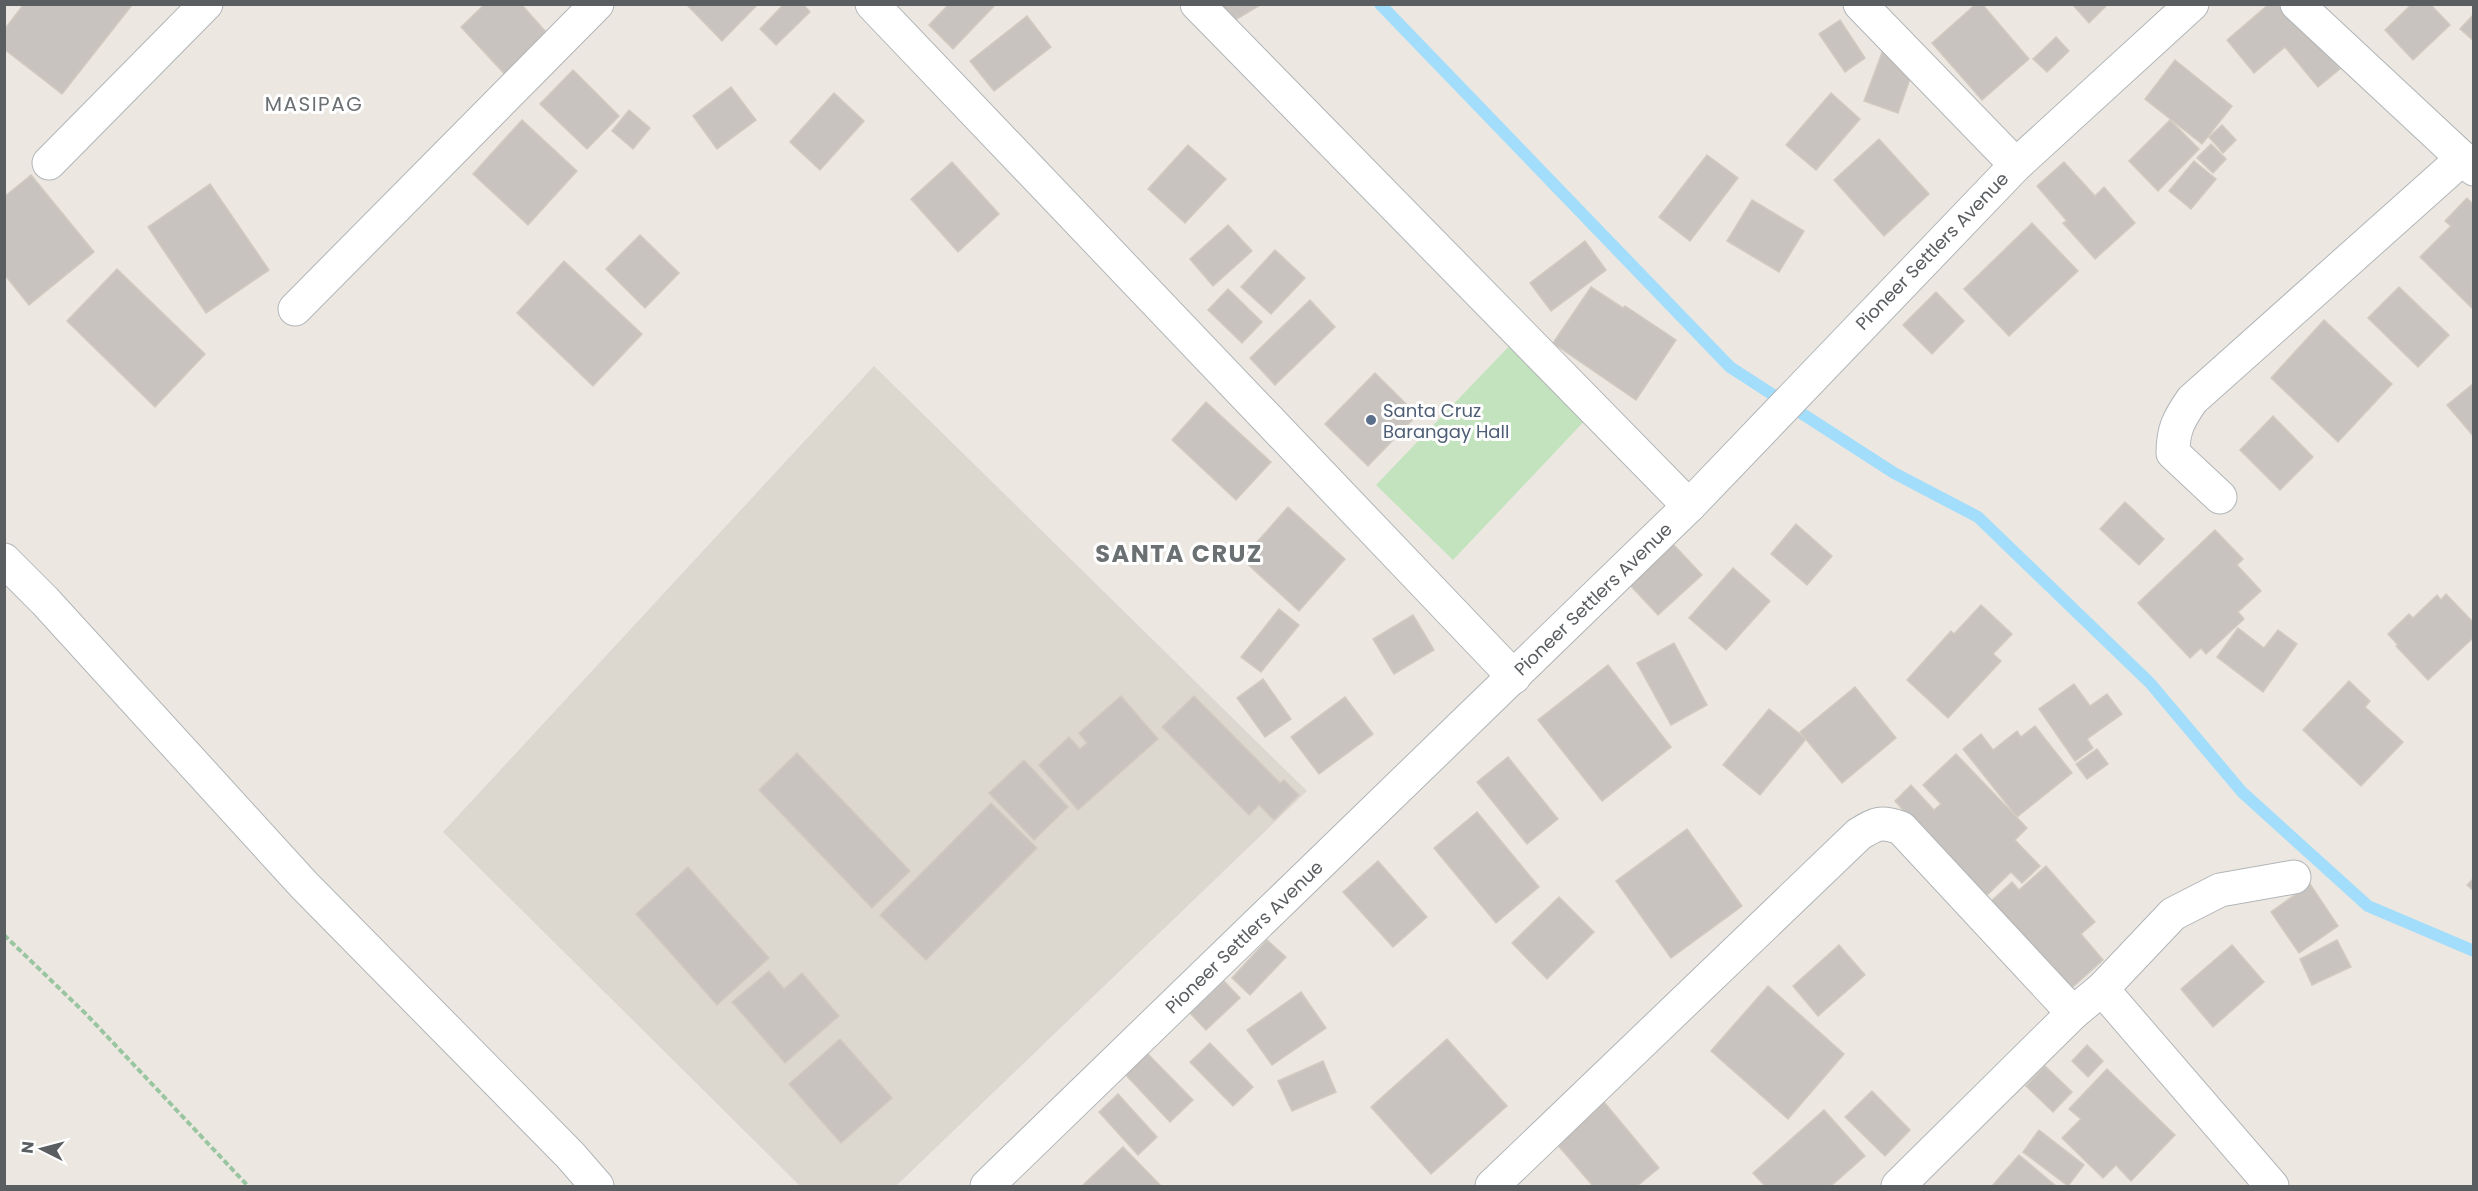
<svg xmlns="http://www.w3.org/2000/svg" width="2478" height="1191" viewBox="0 0 2478 1191" font-family="Poppins,sans-serif">
<style>
.education{fill:#dcd7cf}
.green{fill:#c2e3be}
.lines{fill:none;stroke-linecap:round;stroke-linejoin:round}
.stream{stroke:#a2ddfb;stroke-width:12}
.building{fill:#c8c3be;stroke:#d0cac0;stroke-width:1.5}
.street-casing{stroke:#b2b5b8;stroke-width:35}
.secondary-casing{stroke:#b1b5b8;stroke-width:35}
.path{stroke:#99c6a1;stroke-width:4;stroke-dasharray:6 3;stroke-linecap:butt}
.street{stroke:#fff;stroke-width:33}
.secondary{stroke:#fff;stroke-width:33}
.service-dot{fill:#5c6f8a;stroke:#fff;stroke-width:2}
.labels{text-anchor:middle;dominant-baseline:central;stroke-width:6;stroke-linejoin:round;paint-order:stroke}
.street-label{font-size:18px;fill:#5a5e61;stroke:#fff}
.service-label{font-size:18px;fill:#4e5e75;stroke:#fff;text-anchor:start}
.neighbourhood-label{font-size:20px;letter-spacing:1.5px;fill:#6b7073;stroke:#fff}
.district-label{font-size:24px;font-weight:bold;letter-spacing:1.5px;fill:#6b7073;stroke:#fff}
</style>
<rect width="100%" height="100%" fill="#ece8e1"/>
<!-- education -->
<polygon class="education" points="874,366 1307,791 896,1186 800,1186 443,832"/>
<!-- green -->
<polygon class="green" points="1515,340 1591,414 1453,560 1376,485"/>
<g class="lines">
<!-- stream -->
<polyline class="stream" points="1380,4 1730,367 1894,473 1978,517 2150,683 2242,792 2368,906 2474,951"/>
</g>
<!-- building -->
<g class="building">
<polygon points="24,4 130,4 132,5 62,94 4,49 4,30"/>
<polygon points="485,4 521,4 554,41 511,81 461,27"/>
<polygon points="686,4 758,4 722,41"/>
<polygon points="784,4 803,4 810,12 776,45 760,29"/>
<polygon points="949,4 996,4 953,49 929,25"/>
<polygon points="1219,4 1262,4 1230,23"/>
<polygon points="1976,4 1982,4 2029,59 1982,100 1932,43"/>
<polygon points="2072,4 2108,4 2089,23"/>
<polygon points="2269,4 2286,4 2340,69 2318,87 2285,47 2254,73 2227,40"/>
<polygon points="2412,4 2430,4 2450,25 2413,60 2385,30"/>
<polygon points="2474,14 2474,41 2460,29"/>
<polygon points="1027,16 1051,47 994,91 970,61"/>
<polygon points="1840,20 1865,58 1845,72 1819,34"/>
<polygon points="2056,37 2069,51 2047,72 2033,59"/>
<polygon points="1883,50 1916,62 1898,113 1864,101"/>
<polygon points="2175,60 2232,106 2202,144 2145,99"/>
<polygon points="573,70 619,116 587,149 540,104"/>
<polygon points="731,87 756,120 717,149 693,116"/>
<polygon points="834,93 864,121 820,170 790,142"/>
<polygon points="1831,93 1860,119 1816,170 1786,145"/>
<polygon points="629,110 650,128 633,149 612,131"/>
<polygon points="522,120 577,171 528,225 473,174"/>
<polygon points="2170,120 2199,149 2158,191 2129,161"/>
<polygon points="2222,125 2236,140 2223,153 2209,137"/>
<polygon points="1879,139 1929,194 1884,236 1834,180"/>
<polygon points="2211,144 2226,159 2213,173 2197,158"/>
<polygon points="1188,145 1226,179 1185,223 1148,189"/>
<polygon points="1707,155 1738,178 1690,241 1659,217"/>
<polygon points="2194,161 2216,179 2191,209 2169,191"/>
<polygon points="952,162 999,214 958,252 911,199"/>
<polygon points="2064,162 2095,196 2104,187 2135,223 2095,259 2063,223 2067,221 2037,186"/>
<polygon points="31,175 94,252 29,305 4,274 4,197"/>
<polygon points="210,184 269,270 206,313 148,227"/>
<polygon points="2467,198 2474,205 2472,308 2420,257 2451,226 2445,221"/>
<polygon points="1752,200 1804,231 1779,272 1727,241"/>
<polygon points="2032,223 2078,271 2009,336 1964,289"/>
<polygon points="1228,225 1252,251 1213,286 1190,259"/>
<polygon points="640,235 679,273 645,308 606,269"/>
<polygon points="1585,241 1606,270 1551,311 1530,283"/>
<polygon points="1275,250 1305,278 1271,314 1241,287"/>
<polygon points="564,261 642,334 593,386 517,313"/>
<polygon points="117,269 205,354 155,407 67,321"/>
<polygon points="1591,287 1623,308 1625,306 1676,340 1636,400 1553,343"/>
<polygon points="2399,287 2449,335 2418,367 2368,318"/>
<polygon points="1228,289 1262,322 1242,343 1208,310"/>
<polygon points="1936,292 1964,321 1932,354 1903,325"/>
<polygon points="1310,300 1335,327 1275,385 1250,358"/>
<polygon points="2324,320 2392,384 2338,442 2271,378"/>
<polygon points="1375,373 1417,415 1368,466 1325,424"/>
<polygon points="2474,383 2474,437 2447,405"/>
<polygon points="1206,402 1271,462 1236,500 1172,440"/>
<polygon points="2273,416 2313,457 2280,490 2240,450"/>
<polygon points="2125,502 2164,539 2139,565 2100,529"/>
<polygon points="1288,507 1345,559 1299,611 1242,559"/>
<polygon points="1796,524 1832,556 1807,585 1771,554"/>
<polygon points="2215,530 2243,559 2237,565 2261,591 2238,612 2244,619 2206,654 2201,648 2190,658 2138,603"/>
<polygon points="1673,544 1702,575 1658,615 1630,585"/>
<polygon points="1733,568 1770,601 1726,650 1689,618"/>
<polygon points="2446,594 2474,623 2474,637 2428,680 2396,646 2398,645 2388,634 2409,614 2413,618 2437,595 2441,600"/>
<polygon points="1981,605 2012,634 1993,654 2001,661 1948,718 1907,680 1951,631 1954,634"/>
<polygon points="1279,609 1299,625 1261,672 1241,657"/>
<polygon points="1413,615 1434,650 1394,674 1373,639"/>
<polygon points="2238,628 2264,648 2278,630 2297,644 2263,692 2217,657"/>
<polygon points="1674,643 1707,705 1671,725 1637,663"/>
<polygon points="1608,665 1671,747 1602,801 1538,720"/>
<polygon points="1263,679 1291,719 1265,737 1237,698"/>
<polygon points="2349,681 2370,701 2365,707 2403,742 2361,786 2303,730"/>
<polygon points="2074,684 2090,706 2107,694 2122,714 2087,739 2093,748 2075,761 2039,709"/>
<polygon points="1855,687 1896,738 1842,783 1800,732"/>
<polygon points="1121,696 1158,739 1078,810 1039,765 1069,737 1080,749 1087,743 1079,733"/>
<polygon points="1194,696 1280,783 1284,780 1299,795 1274,820 1259,805 1249,815 1162,727"/>
<polygon points="1345,697 1373,734 1319,774 1291,737"/>
<polygon points="1769,709 1806,739 1760,795 1723,765"/>
<polygon points="2035,726 2072,773 2017,817 1963,749 1981,734 1993,750 2017,731 2021,737"/>
<polygon points="2097,749 2108,764 2087,779 2076,764"/>
<polygon points="797,753 910,871 872,908 759,790"/>
<polygon points="1956,754 2027,828 2015,840 2040,866 2022,883 2011,872 1982,900 1895,801 1911,785 1934,810 1941,804 1923,785"/>
<polygon points="1508,757 1558,819 1527,844 1477,782"/>
<polygon points="1024,760 1068,807 1034,840 989,793"/>
<polygon points="991,803 1037,848 926,960 880,915"/>
<polygon points="1477,812 1539,887 1496,923 1434,848"/>
<polygon points="1687,829 1742,906 1671,958 1616,881"/>
<polygon points="1378,861 1427,917 1393,947 1343,892"/>
<polygon points="2046,866 2095,922 2081,934 2103,960 2065,994 1988,904 2012,882 2019,890"/>
<polygon points="688,867 769,958 717,1005 636,914"/>
<polygon points="2474,878 2474,891 2467,885"/>
<polygon points="2310,884 2338,926 2299,953 2271,912"/>
<polygon points="1559,897 1594,932 1547,979 1512,943"/>
<polygon points="1267,940 1286,957 1250,995 1232,978"/>
<polygon points="2337,940 2351,967 2312,985 2300,959"/>
<polygon points="1839,945 1865,975 1818,1016 1793,986"/>
<polygon points="2232,945 2264,982 2213,1027 2181,989"/>
<polygon points="769,971 784,989 802,973 839,1016 785,1063 732,1002"/>
<polygon points="1224,981 1240,998 1206,1030 1190,1013"/>
<polygon points="1768,986 1844,1054 1788,1119 1711,1051"/>
<polygon points="1301,992 1326,1028 1272,1065 1247,1030"/>
<polygon points="840,1039 892,1098 841,1143 789,1084"/>
<polygon points="1447,1039 1507,1106 1431,1174 1371,1107"/>
<polygon points="1210,1043 1253,1087 1233,1106 1190,1062"/>
<polygon points="2087,1045 2103,1061 2088,1077 2072,1061"/>
<polygon points="1146,1052 1193,1100 1170,1122 1124,1073"/>
<polygon points="1323,1061 1336,1092 1292,1111 1278,1081"/>
<polygon points="2045,1066 2072,1092 2053,1112 2026,1086"/>
<polygon points="2107,1069 2175,1135 2131,1181 2116,1165 2103,1178 2062,1138 2081,1119 2069,1109"/>
<polygon points="1872,1091 1910,1130 1885,1156 1845,1117"/>
<polygon points="1118,1094 1157,1137 1138,1155 1099,1112"/>
<polygon points="1604,1102 1659,1168 1637,1186 1593,1186 1556,1143"/>
<polygon points="1824,1110 1865,1156 1831,1186 1765,1186 1753,1173"/>
<polygon points="2039,1130 2084,1165 2068,1186 2023,1152"/>
<polygon points="1123,1147 1161,1186 1082,1186"/>
<polygon points="2019,1155 2056,1186 1992,1186"/>
</g>
<g class="lines">
<defs>
<g id="street">
<polyline points="872,4 1514,677"/>
<polyline points="1197,4 1689,506"/>
<polyline points="1860,4 2016,165"/>
<polyline points="2297,4 2474,169"/>
<polyline points="49,163 206,4"/>
<polyline points="295,309 597,4"/>
<path d="M2220,497L2173,453C2173,429 2179,419 2192,400L2463,158"/>
<polyline points="4,560 45,601 304,885 570,1155 597,1186"/>
<polyline points="2102,989 2173,914 2220,890 2294,877"/>
<path d="M1492,1186L1859,834C1877,823 1881,821 1901,828L2073,1013"/>
<polyline points="1898,1186 2073,1013 2102,989 2272,1186"/>
</g>
<polyline id="secondary" points="987,1186 1689,506 2016,165 2192,4"/>
</defs>
<!-- street casing -->
<use href="#street" class="street-casing"/>
<!-- secondary casing -->
<use href="#secondary" class="secondary-casing"/>
<!-- path -->
<polyline class="path" points="4,935 86,1014 248,1186"/>
<!-- street -->
<use href="#street" class="street"/>
<!-- secondary -->
<use href="#secondary" class="secondary"/>
</g>
<!-- markers -->
<circle class="service-dot" cx="1371" cy="420" r="6"/>
<g class="labels">
<!-- street labels -->
<g class="street-label">
<text transform="translate(1932 251) rotate(-46)">Pioneer Settlers Avenue</text>
<text transform="translate(1593 599) rotate(-44)">Pioneer Settlers Avenue</text>
<text transform="translate(1244 937) rotate(-44)">Pioneer Settlers Avenue</text>
</g>
<!-- service labels -->
<g class="service-label">
<text x="1383" y="410">Santa Cruz<tspan x="1383" dy="21">Barangay Hall</tspan></text>
</g>
<!-- neighbourhood labels -->
<g class="neighbourhood-label">
<text x="314" y="104">MASIPAG</text>
</g>
<!-- district labels -->
<g class="district-label">
<text x="1179" y="553">SANTA CRUZ</text>
</g>
</g>
<!-- border -->
<rect width="2478" height="1191" fill="none" stroke="#5a5e61" stroke-width="12"/>
<!-- north arrow -->
<g transform="translate(42 1149) rotate(276)" stroke="#ffffff" stroke-width="4.5" paint-order="stroke">
<path d="M0-4.5L10 22L0 15L-10 22Z" fill="#5a5e61"/>
<text y="-9" font-size="16" font-weight="bold" text-anchor="middle" fill="#5a5e61">N</text>
</g>
</svg>
